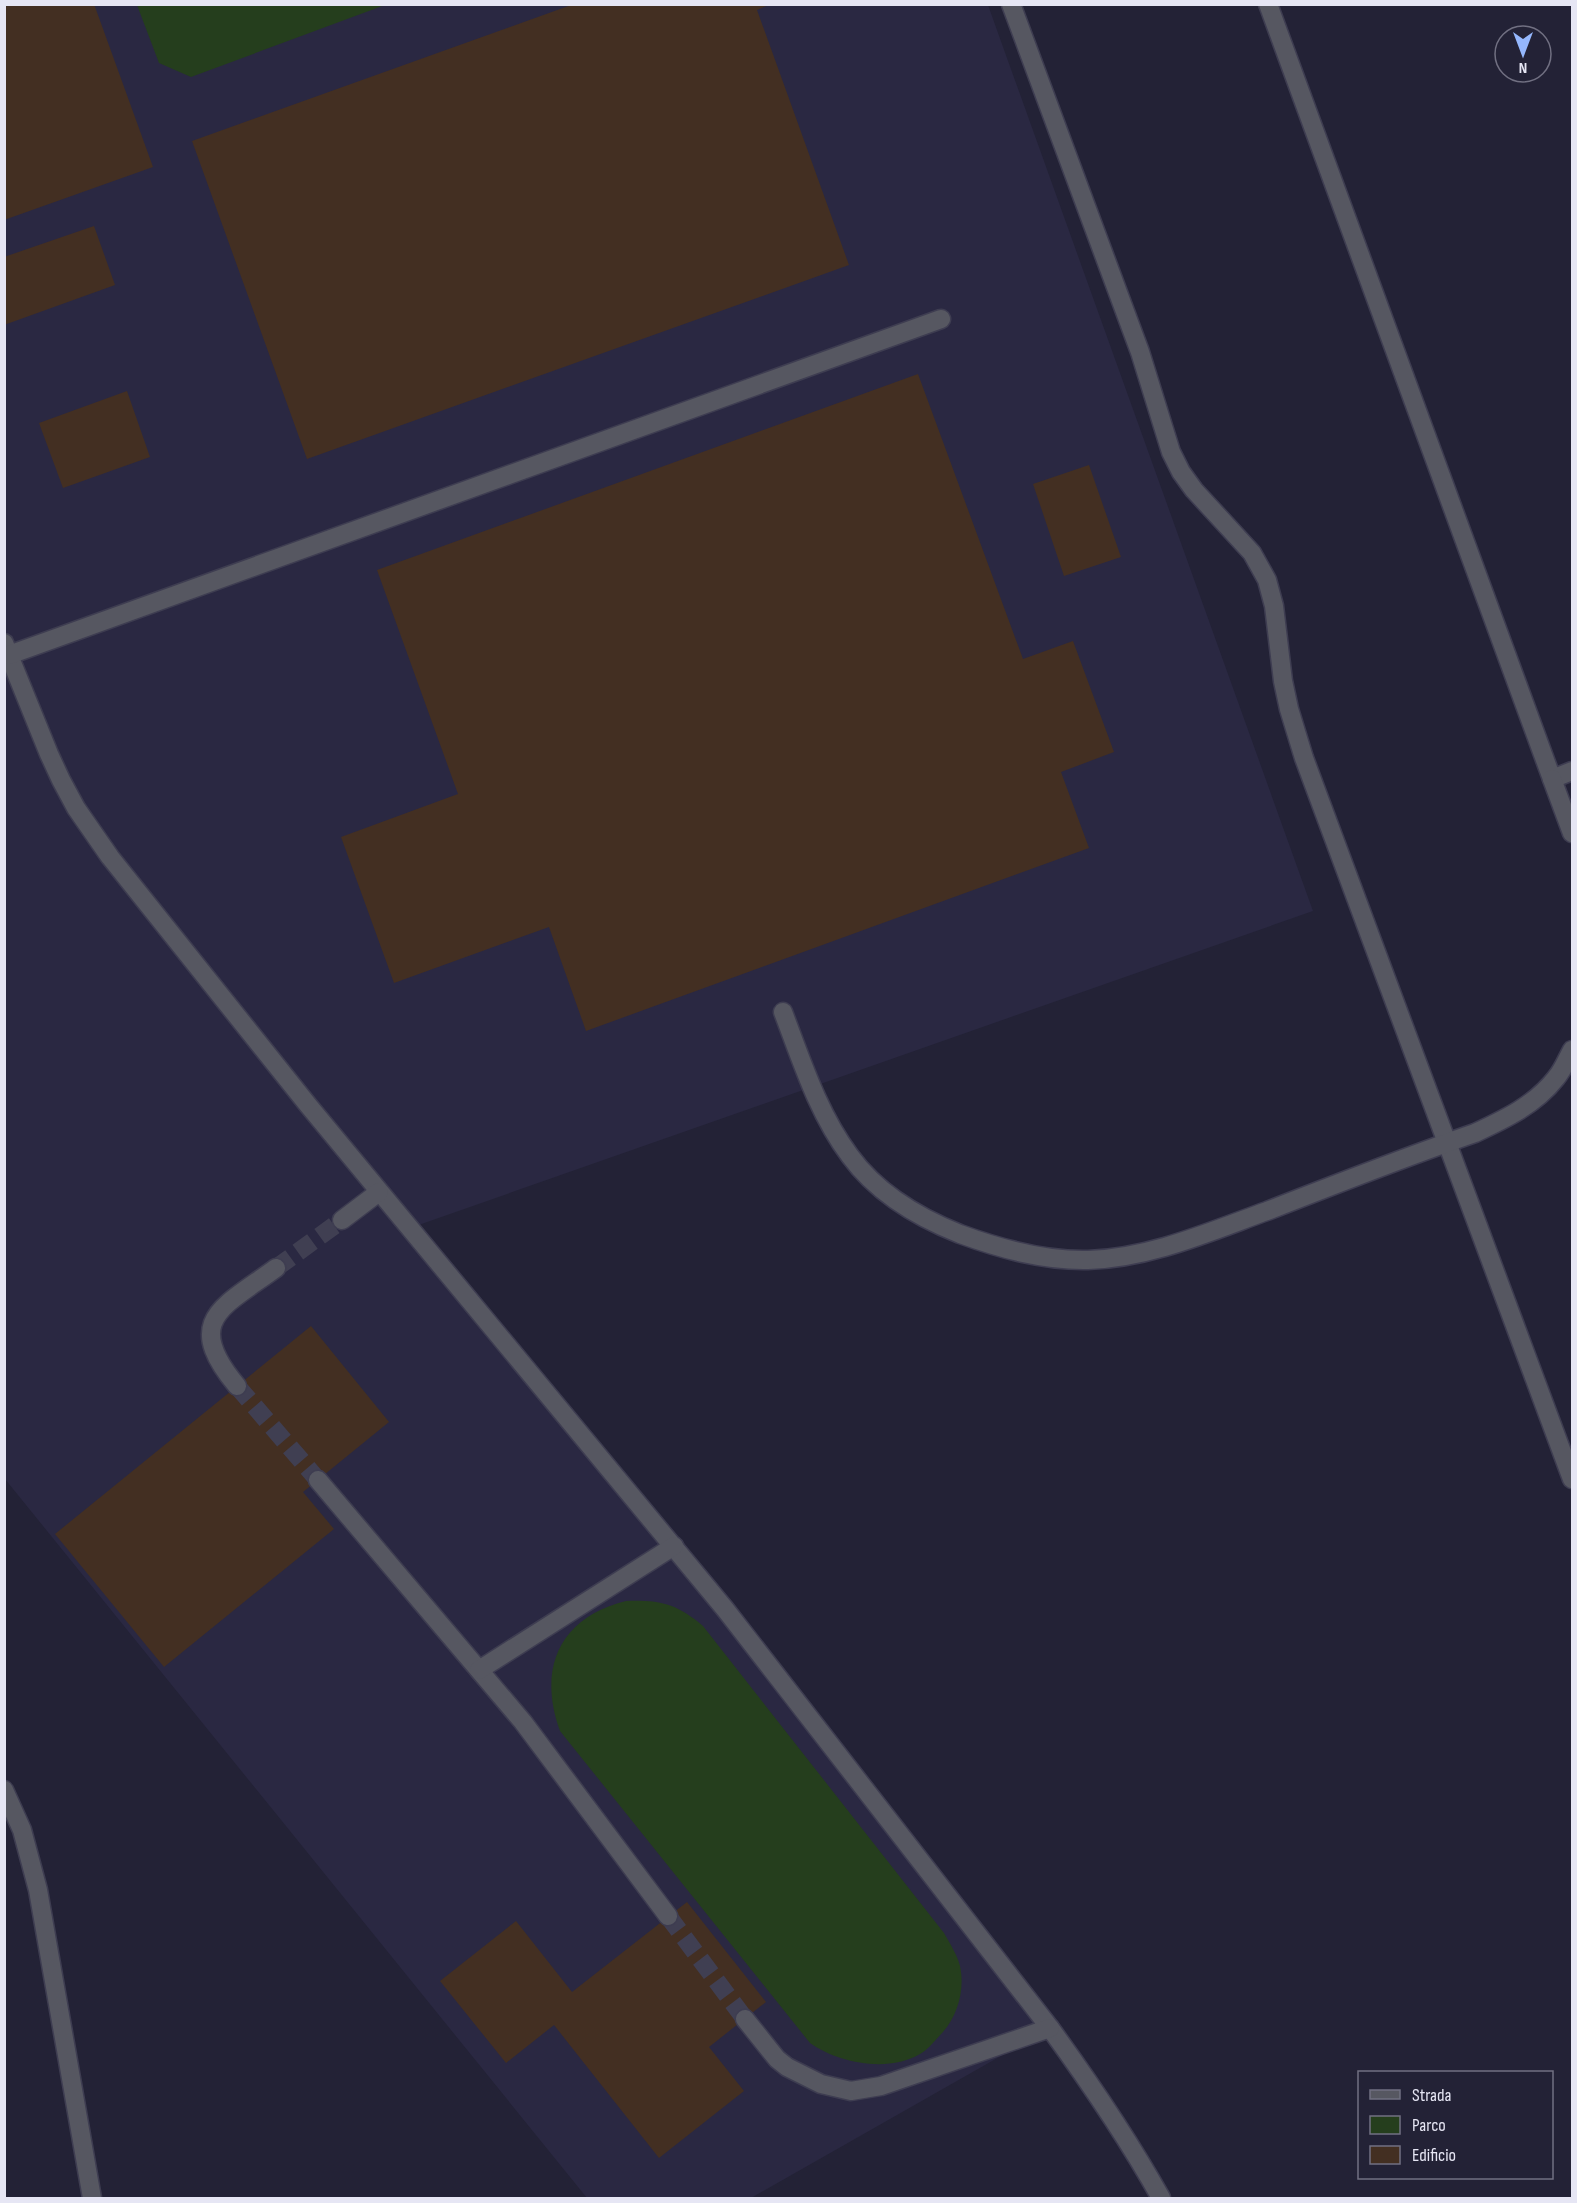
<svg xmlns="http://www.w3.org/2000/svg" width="1577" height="2203" viewBox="0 0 1577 2203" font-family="'Sofia Sans Condensed',sans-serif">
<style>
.built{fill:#2a2842}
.green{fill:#253e1d}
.building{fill:#432f22}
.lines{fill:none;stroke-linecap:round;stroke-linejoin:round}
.minor-tunnel{stroke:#403f52;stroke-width:18;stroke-dasharray:18 9;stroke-linecap:butt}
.minor-casing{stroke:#3e3d51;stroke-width:21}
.minor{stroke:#565761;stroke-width:18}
</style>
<rect width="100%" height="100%" fill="#232236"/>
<!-- built -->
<polygon class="built" points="4,5 988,5 1313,911 410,1228 1050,2028 751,2198 587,2198 5,1479"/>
<!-- green -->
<g class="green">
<polygon points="137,5 137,4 385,5 191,77 159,63"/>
<path d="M626,1601C661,1600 677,1604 703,1626L944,1933C950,1944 957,1954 960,1966C965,1989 958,2015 943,2032C936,2039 929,2049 920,2054C888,2073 838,2063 810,2043L560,1731C537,1668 560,1617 626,1601Z"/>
</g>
<!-- building -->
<g class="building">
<polygon points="4,4 94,4 153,167 4,220"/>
<polygon points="574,4 771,4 757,10 849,265 307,459 192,141"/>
<polygon points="94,226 115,285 4,325 4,257"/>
<polygon points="918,374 1023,659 1073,641 1114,752 1061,772 1089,848 586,1031 549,927 394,983 341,837 458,794 377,570"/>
<polygon points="127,391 150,457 63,488 39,423"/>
<polygon points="1089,465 1121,557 1064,576 1033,484"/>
<polygon points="311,1326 389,1422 303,1492 334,1529 164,1667 55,1534"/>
<polygon points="687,1902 766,2002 709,2047 744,2091 659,2158 554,2025 506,2063 440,1981 516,1921 572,1992"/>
</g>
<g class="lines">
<!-- minor-tunnel -->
<g class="minor-tunnel">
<polyline points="276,1268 342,1220"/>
<polyline points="237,1386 318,1480"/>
<polyline points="668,1916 745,2019"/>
</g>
<defs>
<g id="minor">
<polyline points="1011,4 1140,352 1171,452 1181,472 1194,490 1252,553 1267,580 1274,606 1283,681 1289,709 1304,758 1572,1479"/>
<polyline points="1268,4 1552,779 1572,771"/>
<path d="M4,643L49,754L61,780L76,808L110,857L308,1105L725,1609L1050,2028C1090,2083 1128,2139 1161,2198"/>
<polyline points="9,655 941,319"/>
<polyline points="1552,779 1572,833"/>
<path d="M783,1012C802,1062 818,1113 850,1156C877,1193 917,1217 960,1234C1001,1249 1044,1261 1088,1260C1150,1258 1209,1232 1267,1211C1336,1184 1405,1157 1475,1133C1505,1119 1535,1105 1556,1078C1563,1070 1567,1059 1572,1050"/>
<polyline points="342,1220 379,1192"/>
<path d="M237,1386C182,1320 223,1307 276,1268"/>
<polyline points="318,1480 523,1722 668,1916"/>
<polyline points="479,1670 674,1546"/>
<polyline points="4,1790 22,1830 38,1890 92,2198"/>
<polyline points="745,2019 777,2059 787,2067 821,2084 851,2091 881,2086 1050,2028"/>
</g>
</defs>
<!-- minor casing -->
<use href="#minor" class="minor-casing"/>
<!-- minor -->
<use href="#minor" class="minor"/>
</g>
<!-- border -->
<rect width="1577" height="2203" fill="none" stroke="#e6e6f4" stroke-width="12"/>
<!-- legend -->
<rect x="1358" y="2071" width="195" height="108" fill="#232236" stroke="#717082" stroke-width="1.5"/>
<rect x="1370" y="2090" width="30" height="9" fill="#565761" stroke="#717082" stroke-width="1.5"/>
<text x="1412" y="2101" font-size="18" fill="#e6e6f4">Strada</text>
<rect x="1370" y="2116" width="30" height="18" fill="#253e1d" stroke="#717082" stroke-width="1.5"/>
<text x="1412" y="2131" font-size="18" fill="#e6e6f4">Parco</text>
<rect x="1370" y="2146" width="30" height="18" fill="#432f22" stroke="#717082" stroke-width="1.5"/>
<text x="1412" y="2161" font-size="18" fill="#e6e6f4">Edificio</text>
<!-- north arrow -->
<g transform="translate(1523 54) rotate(180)"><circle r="28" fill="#232236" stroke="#717082" stroke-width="1.5"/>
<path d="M0-4.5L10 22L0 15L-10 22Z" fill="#95b7fd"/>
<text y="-9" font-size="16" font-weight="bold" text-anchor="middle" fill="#e6e6f4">N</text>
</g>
</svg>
